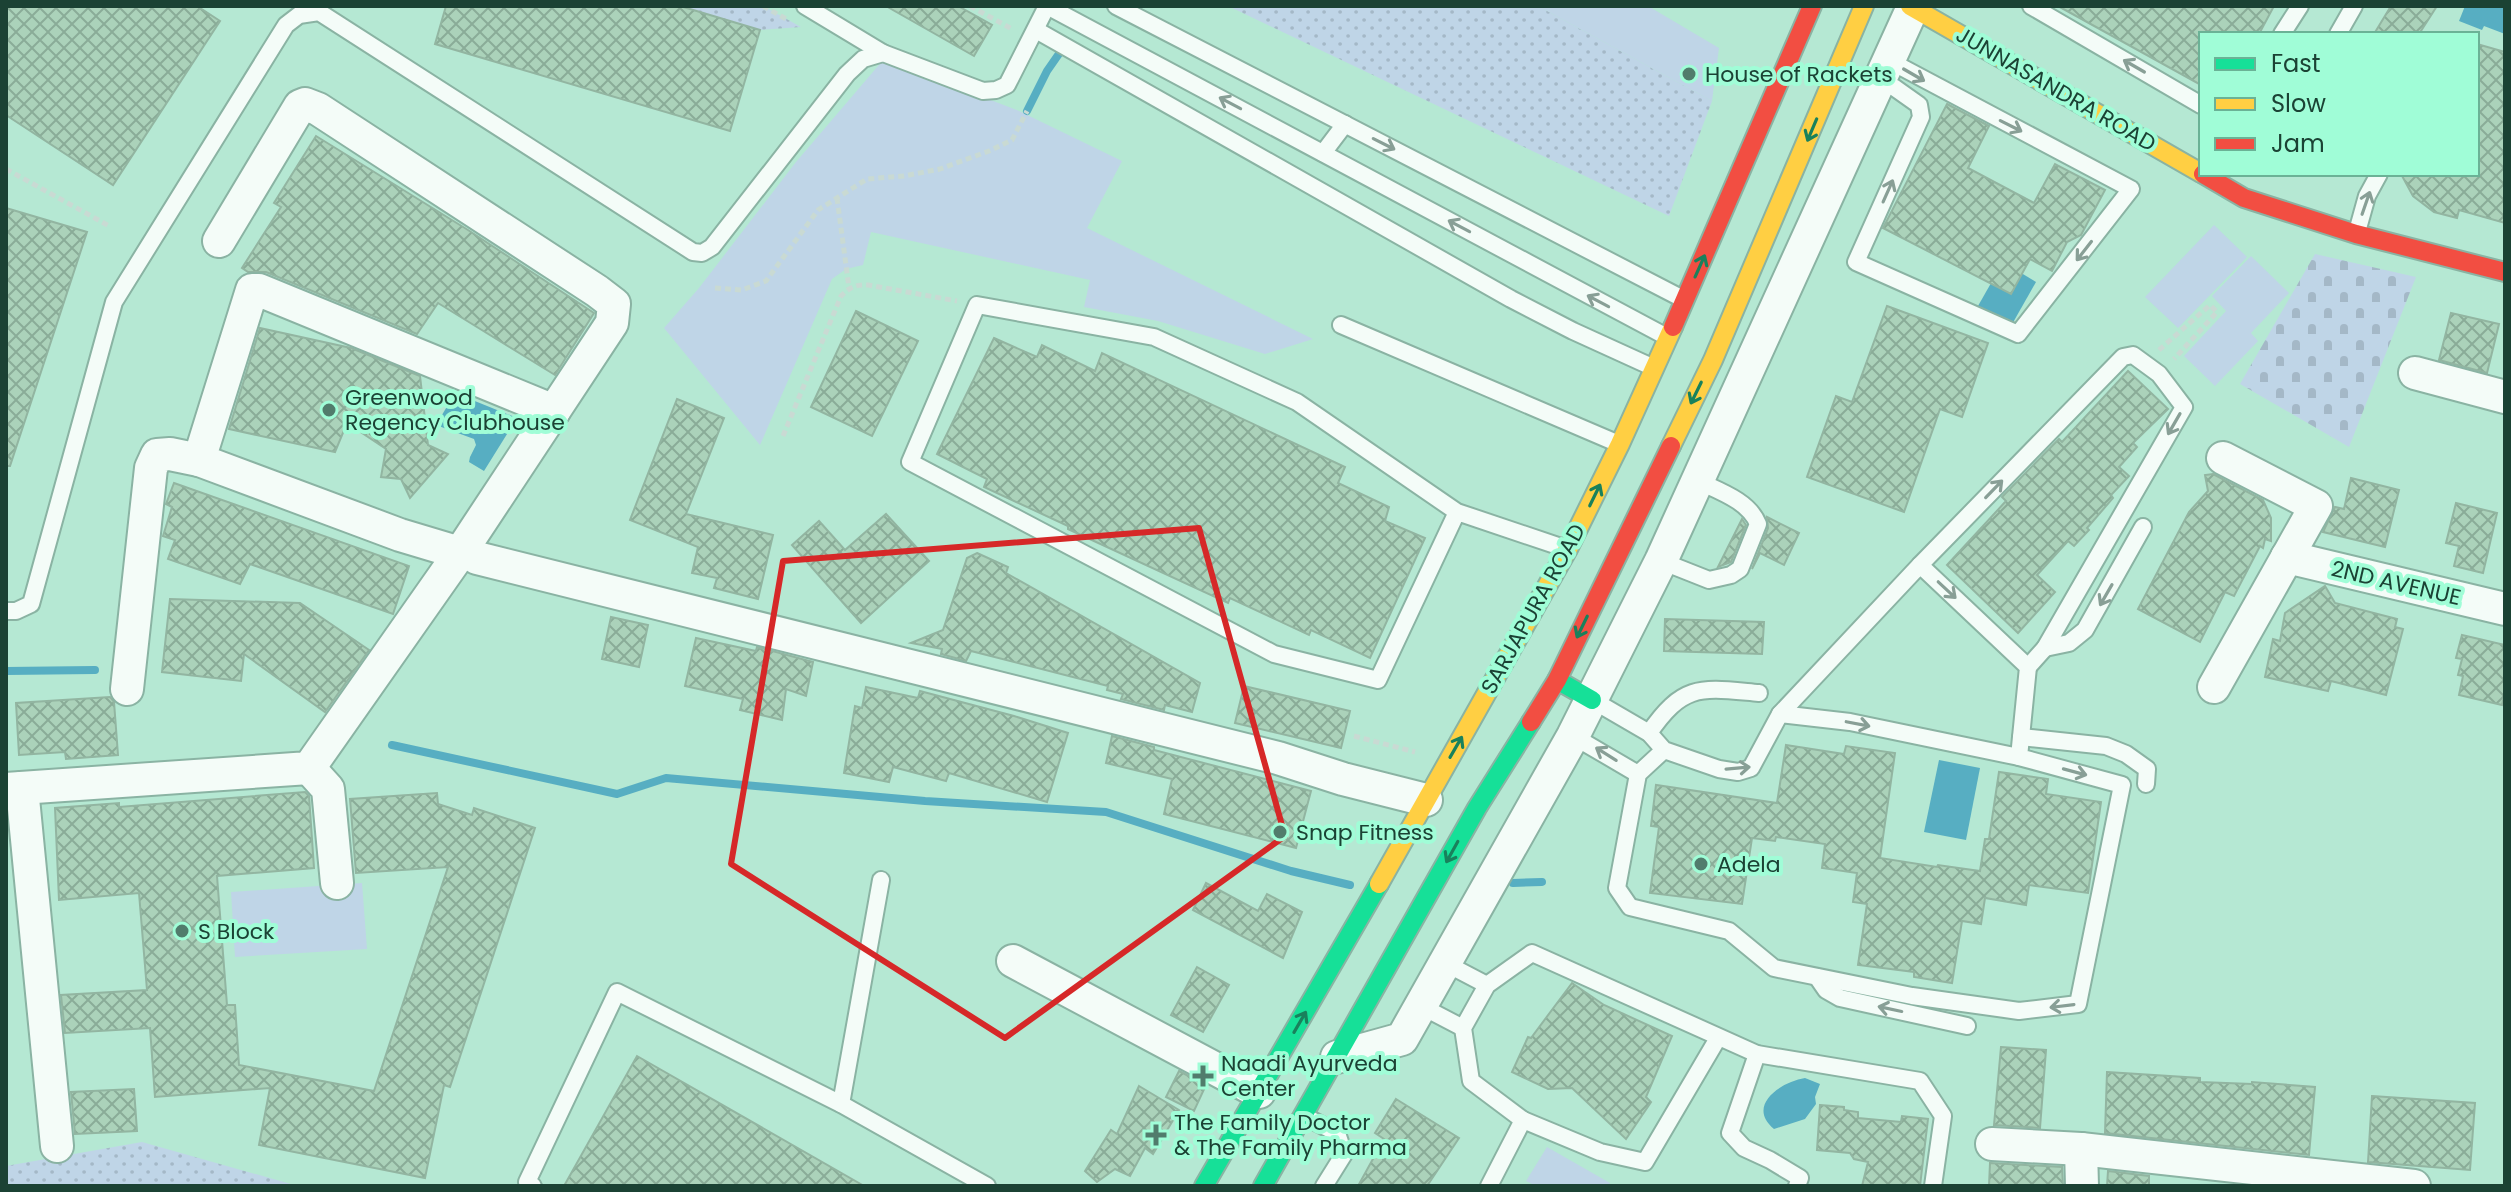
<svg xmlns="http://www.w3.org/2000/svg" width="2511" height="1192" viewBox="0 0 2511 1192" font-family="Poppins,sans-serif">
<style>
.grass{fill:url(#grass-dots)}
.cemetery{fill:url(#cemetery-stones)}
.green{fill:#bfd5e7}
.water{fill:#57aec2}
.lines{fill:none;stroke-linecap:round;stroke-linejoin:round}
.stream{stroke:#57aec2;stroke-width:8}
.building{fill:url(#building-cross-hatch);stroke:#92b5a1;stroke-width:2}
.lane-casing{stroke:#8ab3a3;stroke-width:20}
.street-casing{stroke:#8ab3a3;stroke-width:36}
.fast-casing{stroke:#8ab3a3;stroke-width:22}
.slow-casing{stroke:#8ab3a3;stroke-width:22}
.jam-casing{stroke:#8ab3a3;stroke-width:22}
.path{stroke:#c9dad3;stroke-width:5;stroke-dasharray:6 4;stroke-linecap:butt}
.lane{stroke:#f4fcf8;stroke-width:16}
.street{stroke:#f4fcf8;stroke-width:32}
.fast{stroke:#16e098;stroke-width:18}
.slow{stroke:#ffcf43;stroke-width:18}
.jam{stroke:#f24e42;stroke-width:18}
.oneway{stroke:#889f96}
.oneway2{stroke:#19815c}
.marked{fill:none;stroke:#d62828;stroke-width:6;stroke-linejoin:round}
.poi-dot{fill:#517c6c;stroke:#a0fdd7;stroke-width:3}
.labels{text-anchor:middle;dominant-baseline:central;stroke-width:8;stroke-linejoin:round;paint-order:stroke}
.poi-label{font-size:22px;fill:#1b4234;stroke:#a0fdd7;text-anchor:start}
.street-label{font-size:22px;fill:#1b4234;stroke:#a0fdd7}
</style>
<defs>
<pattern id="grass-dots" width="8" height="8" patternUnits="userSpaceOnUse" patternTransform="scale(2)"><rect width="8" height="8" fill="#bfd5e7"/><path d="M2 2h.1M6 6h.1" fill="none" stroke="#a4b8c7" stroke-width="1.8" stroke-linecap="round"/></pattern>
<pattern id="cemetery-stones" width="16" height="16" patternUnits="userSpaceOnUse" patternTransform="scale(2)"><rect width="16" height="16" fill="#bfd5e7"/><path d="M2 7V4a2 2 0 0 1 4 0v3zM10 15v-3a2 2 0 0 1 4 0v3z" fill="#a4b8c7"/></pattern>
<pattern id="building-cross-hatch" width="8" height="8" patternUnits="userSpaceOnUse" patternTransform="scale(2)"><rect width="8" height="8" fill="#abd2ba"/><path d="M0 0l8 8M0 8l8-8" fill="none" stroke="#8aac98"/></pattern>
</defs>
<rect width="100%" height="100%" fill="#b5e8d3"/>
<!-- grass -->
<g class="grass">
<polygon points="680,6 763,6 801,27 760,30"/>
<polygon points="1228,6 1538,6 1712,101 1669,216"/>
<polygon points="142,1142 298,1186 6,1186 6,1166"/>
</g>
<!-- cemetery -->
<polygon class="cemetery" points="2315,254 2416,277 2349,447 2240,384"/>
<!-- green -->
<g class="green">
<polygon points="1538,6 1648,6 1719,48 1712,101"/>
<polygon points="884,59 1019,111 1122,161 1087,228 1313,339 1265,354 1158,321 1084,307 1090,280 871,232 863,265 846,269 832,279 760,445 664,328 699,288 796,162"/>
<polygon points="2214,225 2247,257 2178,328 2145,297"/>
<polygon points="2251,256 2289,293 2251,333 2258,341 2215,386 2184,356 2226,311 2212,296"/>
<polygon points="362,883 367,949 235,957 231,892"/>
<polygon points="1547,1147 1610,1183 1609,1186 1536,1186 1526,1181"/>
</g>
<!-- water -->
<g class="water">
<polygon points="2465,6 2505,6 2505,34 2484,26 2482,30 2459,21"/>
<polygon points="2003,262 2036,282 2011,326 1978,306"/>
<polygon points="455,393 517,418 484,471 469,462 470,457 476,445 474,439 436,425"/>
<polygon points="1939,760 1980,768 1966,840 1924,832"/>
<path d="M1805,1078L1820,1084L1815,1097L1816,1104L1805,1119L1774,1129C1746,1106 1780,1082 1805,1078Z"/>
</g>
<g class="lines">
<!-- stream -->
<g class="stream">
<polyline points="1027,111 1047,71 1063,48"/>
<polyline points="6,671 95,670"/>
<polyline points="392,745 617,794 666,778 925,801 1106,812 1291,871 1350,885"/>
<polyline points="1513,883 1542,882"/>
</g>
</g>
<!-- building -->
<g class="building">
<polygon points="6,6 197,6 220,21 113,185 6,115"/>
<polygon points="446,6 680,6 760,30 730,131 435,44"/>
<polygon points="886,6 958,6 992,25 974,56"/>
<polygon points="2058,6 2274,6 2259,34 2201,34 2201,85"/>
<polygon points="2391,6 2437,6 2419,34 2374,34"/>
<polygon points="2477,44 2505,52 2505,223 2459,210 2457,218 2434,212 2413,196 2401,174 2477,174"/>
<polygon points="1947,104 1989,126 1968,168 2034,203 2055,164 2105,190 2081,235 2067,242 2052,271 2030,259 2011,294 1883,228"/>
<polygon points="316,136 468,230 594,313 555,375 438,303 417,334 266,272 248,272 242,268 281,207 274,203"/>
<polygon points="6,208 87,232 10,466 6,466"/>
<polygon points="1887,306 1988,343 1962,417 1940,409 1904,512 1807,477 1836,396 1852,402"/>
<polygon points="856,311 918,341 872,436 811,407"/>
<polygon points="2451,313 2499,324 2487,373 2439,360"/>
<polygon points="260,328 351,348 420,376 428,445 448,454 410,498 401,479 381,477 386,449 347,423 335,452 229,429"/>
<polygon points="994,338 1037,357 1042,345 1095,371 1102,353 1345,467 1338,483 1389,507 1385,521 1425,538 1370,658 1311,630 1309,635 1230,598 1228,603 1068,529 1068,526 984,487 987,479 937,454"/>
<polygon points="2128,371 2168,409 2133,443 2137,447 2119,467 2129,476 2111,495 2113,498 2087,528 2089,530 2074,546 2068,541 2037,575 2055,592 2018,633 1947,565 2006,501 2002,497 2059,439 2062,442"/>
<polygon points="677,399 724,418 686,514 773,535 758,599 714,588 717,578 692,573 698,547 630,520"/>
<polygon points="2213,474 2263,500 2271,518 2271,541 2265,539 2263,548 2260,546 2234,596 2225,592 2200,642 2138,609 2189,512 2208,491 2205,475"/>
<polygon points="2351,478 2399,490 2385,547 2323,532 2335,507 2344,509"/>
<polygon points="174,483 409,566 393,614 250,564 240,584 168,559 175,540 163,536 172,507 166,504"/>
<polygon points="2456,503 2497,513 2483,573 2454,566 2459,546 2446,543"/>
<polygon points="886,514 929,561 861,623 792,545 819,521 845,550"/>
<polygon points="1767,517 1799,533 1784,565 1760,553 1752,569 1768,528"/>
<polygon points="1742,519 1746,525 1731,562 1718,567"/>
<polygon points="977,553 1008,567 1006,573 1200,683 1192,712 1165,705 1164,710 1121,699 1123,694 1107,690 1108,686 971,651 966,661 941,654 942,649 911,643 943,630 967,558"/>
<polygon points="2325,586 2335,603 2397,619 2395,627 2403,629 2386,695 2331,681 2328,691 2265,677 2273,639 2280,641 2285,613"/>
<polygon points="170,599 300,603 369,650 325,712 244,654 241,681 162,672"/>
<polygon points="611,617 648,625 639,667 602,659"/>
<polygon points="1665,619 1764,622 1762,654 1664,651"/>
<polygon points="2462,635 2505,645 2505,692 2502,705 2459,695 2463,676 2458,675 2462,659 2456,658"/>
<polygon points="696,638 756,651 757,647 813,662 806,696 786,689 782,720 740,710 743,699 685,686"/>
<polygon points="1244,686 1350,711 1341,748 1235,723"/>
<polygon points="866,687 918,698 920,691 1014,716 1068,733 1047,802 949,773 946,781 893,767 889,782 844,773 855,706 862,708"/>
<polygon points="110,697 114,702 118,755 66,759 65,752 19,755 16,703"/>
<polygon points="1112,736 1154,747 1154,750 1311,791 1296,848 1164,814 1172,779 1106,763"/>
<polygon points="1786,745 1844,754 1846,746 1895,753 1880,858 1937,867 1938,865 1980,871 1985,839 1989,839 1999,772 2048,779 2046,794 2101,802 2088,893 2029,885 2026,905 1985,898 1981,924 1962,921 1952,983 1914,977 1914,972 1858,965 1867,904 1853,902 1857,873 1822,868 1825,844 1776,837 1775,841 1752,838 1742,904 1650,893 1659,827 1651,826 1656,785 1777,803"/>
<polygon points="305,792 309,796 314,868 217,876 227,1005 235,1005 239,1065 374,1091 448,867 356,873 350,799 437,793 438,804 472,815 474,808 535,828 450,1087 444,1085 425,1178 259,1145 270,1088 155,1097 150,1028 65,1033 61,995 147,990 139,893 59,900 55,808 119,803 119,807"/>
<polygon points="1206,883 1258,911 1267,894 1302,912 1283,958 1193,910"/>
<polygon points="1197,967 1229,985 1203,1032 1171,1015"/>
<polygon points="1572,983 1604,1005 1672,1036 1646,1097 1651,1102 1626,1139 1572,1088 1548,1089 1512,1072 1528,1037 1531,1038"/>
<polygon points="2001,1047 2046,1050 2040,1128 1994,1125"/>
<polygon points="637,1056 864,1186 564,1186"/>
<polygon points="1179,1071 1206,1085 1194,1111 1166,1097"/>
<polygon points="2107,1072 2200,1078 2200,1082 2252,1084 2252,1082 2315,1087 2309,1155 2105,1133"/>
<polygon points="1139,1086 1179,1110 1153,1154 1145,1148 1130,1176 1115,1169 1097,1182 1085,1171 1111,1130 1117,1134"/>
<polygon points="134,1089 137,1131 75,1134 71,1092"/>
<polygon points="2372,1096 2475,1103 2470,1170 2368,1162"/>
<polygon points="1396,1099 1459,1138 1427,1186 1358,1186 1384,1139 1375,1133"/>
<polygon points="1820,1105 1844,1107 1844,1110 1858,1112 1858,1118 1901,1122 1902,1116 1928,1119 1920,1186 1862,1186 1868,1162 1854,1159 1850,1153 1817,1150"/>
<polygon points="1990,1163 2062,1167 2063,1186 1989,1186"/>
<polygon points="2108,1171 2149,1176 2149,1186 2107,1186"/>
</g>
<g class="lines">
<defs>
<g id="lane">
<polyline points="805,6 883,53"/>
<polyline points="1047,6 1667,337"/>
<polyline points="1116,6 1683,299"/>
<polyline points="2031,6 2201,105"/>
<polyline points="1036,30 1511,299 1573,331 1652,367"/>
<polyline points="2282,34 2300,6"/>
<polyline points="2338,34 2354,6"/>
<polyline points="1879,80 1895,88 1919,105 1921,117 1856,262 2018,334 2131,189 1888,60"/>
<polyline points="1323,153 1345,124"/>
<polyline points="2357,232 2367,196 2379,174"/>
<polyline points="1341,325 1619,444"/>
<polyline points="1457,512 1297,402 1154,337 977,305 910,462 1274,654 1378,680 1457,512 1567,549"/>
<path d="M1661,561L1709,580L1731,575L1740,569L1758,524C1749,501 1719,491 1698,481"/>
<polyline points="1920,565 2123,357 2133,355 2159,374 2184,407 2045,648 2028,667"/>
<polyline points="6,611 16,611 31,604 114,302 286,25 299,15 319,12 693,252 702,253 712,247 847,74 863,59 883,53 983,91 996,90 1007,85 1047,6"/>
<polyline points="2045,648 2069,643 2085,630 2143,527"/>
<polyline points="1594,701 1649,733 1664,750 1719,769 1738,772 1751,768 1780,714 1920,565 2028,667 2019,757 2122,785 2078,1004 2019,1011 1912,996 1774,968 1729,931 1630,907 1617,888 1638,774 1664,750"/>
<polyline points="1780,714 1850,722 2019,757"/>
<path d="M1649,733C1684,682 1702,688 1759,693"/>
<polyline points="1573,736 1638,774"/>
<polyline points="2021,737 2106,746 2126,754 2147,769 2146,784"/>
<polyline points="1445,963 1487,985"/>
<polyline points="1817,977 1826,990 1840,998 1967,1026"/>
<polyline points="1421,1006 1463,1028"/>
<polyline points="1757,1054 1730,1133 1744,1148 1770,1160 1800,1178 1797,1186"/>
<polyline points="841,1104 881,880"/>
<polyline points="1306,1117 1337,1133 1344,1154 1324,1186"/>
<polyline points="1523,1120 1600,1152 1645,1162 1718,1038"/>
<polyline points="533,1186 527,1182 617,992 841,1104 987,1186"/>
<polyline points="1489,1186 1523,1120 1471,1081 1463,1028 1487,985 1532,953 1757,1054 1920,1081 1943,1116 1933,1186"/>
</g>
<g id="street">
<polyline points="2415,373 2505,397"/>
<polyline points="460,553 400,535 199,460 252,290 259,290 554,411"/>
<polyline points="2287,557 2505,609"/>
<polyline points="477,558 1278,758 1343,779 1426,800"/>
<polyline points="2214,687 2316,506 2223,458"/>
<polyline points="127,689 151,468 157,455 170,454 199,460"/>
<polyline points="309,768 328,789 337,883"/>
<polyline points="22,788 57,1146"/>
<polyline points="6,789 309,768 460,553 612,323 614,304 597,291 318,109 305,104 300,106 219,241"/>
<polyline points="1013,961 1259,1092"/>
<polyline points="1337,1057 1402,1039 1573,736 1661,561 1913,7"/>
<polyline points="1992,1144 2081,1149 2414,1186"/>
<polyline points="2081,1149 2082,1186"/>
</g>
<g id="fast">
<polyline points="1557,680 1592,700"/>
<polyline points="1204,1186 1379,884"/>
<polyline points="1263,1186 1477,808 1531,722"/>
</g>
<g id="slow">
<polyline points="1910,6 2201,173"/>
<polyline points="1671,446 1713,360 1864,6"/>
<polyline points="1379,884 1568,549 1620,444 1673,327"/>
</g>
<g id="jam">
<polyline points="2203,174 2244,198 2356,234 2505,272"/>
<polyline points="1673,327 1812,6"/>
<polyline points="1531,722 1557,680 1671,446"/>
</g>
</defs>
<!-- lane casing -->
<use href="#lane" class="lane-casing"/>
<!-- street casing -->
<use href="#street" class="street-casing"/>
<!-- fast casing -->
<use href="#fast" class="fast-casing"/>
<!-- slow casing -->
<use href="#slow" class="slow-casing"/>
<!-- jam casing -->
<use href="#jam" class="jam-casing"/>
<!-- path -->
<g class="path">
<polyline points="763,6 788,20"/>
<polyline points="970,6 1012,29"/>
<polyline points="6,169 111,227"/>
<polyline points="837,198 849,288"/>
<polyline points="715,288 742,290 766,281 818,210 867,179 904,176 940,169 989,151 1012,140 1027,111"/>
<polyline points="2159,350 2210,305 2217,312 2174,359"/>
<path d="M783,436L841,296C849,288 856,284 868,285L957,301"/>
<polyline points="1354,736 1415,752"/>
</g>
<!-- lane -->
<use href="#lane" class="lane"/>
<!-- street -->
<use href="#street" class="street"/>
<!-- fast -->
<use href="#fast" class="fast"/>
<!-- slow -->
<use href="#slow" class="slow"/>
<!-- jam -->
<use href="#jam" class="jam"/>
</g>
<!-- one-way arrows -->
<defs><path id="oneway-shaft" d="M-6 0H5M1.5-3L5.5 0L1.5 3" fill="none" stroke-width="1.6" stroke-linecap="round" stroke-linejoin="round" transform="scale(2)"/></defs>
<g class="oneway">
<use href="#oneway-shaft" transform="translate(2134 66) rotate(-150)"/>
<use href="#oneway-shaft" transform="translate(1914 75) rotate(30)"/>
<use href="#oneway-shaft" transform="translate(1230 103) rotate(-152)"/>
<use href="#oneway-shaft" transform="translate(2011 126) rotate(27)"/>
<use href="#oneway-shaft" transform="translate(1384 144) rotate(27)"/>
<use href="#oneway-shaft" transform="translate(1888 191) rotate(-66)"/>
<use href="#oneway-shaft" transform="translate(2366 203) rotate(-71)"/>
<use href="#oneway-shaft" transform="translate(1459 226) rotate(-152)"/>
<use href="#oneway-shaft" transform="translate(2084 251) rotate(128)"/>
<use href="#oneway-shaft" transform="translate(1598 301) rotate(-152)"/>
<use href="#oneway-shaft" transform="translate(2174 424) rotate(120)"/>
<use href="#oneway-shaft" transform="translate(1994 489) rotate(-46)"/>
<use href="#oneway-shaft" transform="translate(1947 590) rotate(43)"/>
<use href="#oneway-shaft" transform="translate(2106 595) rotate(120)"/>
<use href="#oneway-shaft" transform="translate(1858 724) rotate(11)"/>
<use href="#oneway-shaft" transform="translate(1606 754) rotate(-148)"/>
<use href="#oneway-shaft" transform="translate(1738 768) rotate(-5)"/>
<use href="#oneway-shaft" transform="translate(2075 772) rotate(15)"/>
<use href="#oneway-shaft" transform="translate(2062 1006) rotate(173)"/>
<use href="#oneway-shaft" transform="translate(1890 1009) rotate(-168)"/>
</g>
<g class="oneway2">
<use href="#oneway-shaft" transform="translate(1812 130) rotate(113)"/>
<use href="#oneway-shaft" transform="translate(1700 266) rotate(-66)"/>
<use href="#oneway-shaft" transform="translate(1696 393) rotate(116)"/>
<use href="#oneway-shaft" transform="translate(1595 495) rotate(-64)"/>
<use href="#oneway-shaft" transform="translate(1582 627) rotate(116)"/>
<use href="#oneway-shaft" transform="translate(1456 747) rotate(-60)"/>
<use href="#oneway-shaft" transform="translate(1452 852) rotate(119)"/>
<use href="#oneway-shaft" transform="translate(1300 1022) rotate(-60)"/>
</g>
<!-- marked area -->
<path class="marked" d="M1199,528L1285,836L1005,1038L731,864L783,561Z"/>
<!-- markers -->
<g class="poi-dot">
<circle cx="1689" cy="74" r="8"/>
<circle cx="329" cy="410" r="8"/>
<circle cx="1280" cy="832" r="8"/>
<circle cx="1701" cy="864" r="8"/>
<circle cx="182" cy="931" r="8"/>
<path d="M1199 1064h8v8h8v8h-8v8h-8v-8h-8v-8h8z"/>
<path d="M1152 1123h8v8h8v8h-8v8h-8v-8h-8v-8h8z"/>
</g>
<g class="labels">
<!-- poi labels -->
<g class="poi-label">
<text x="1705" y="74">House of Rackets</text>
<text x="345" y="397">Greenwood<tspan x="345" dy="25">Regency Clubhouse</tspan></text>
<text x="1296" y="832">Snap Fitness</text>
<text x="1717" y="864">Adela</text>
<text x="198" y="931">S Block</text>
<text x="1221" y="1063">Naadi Ayurveda<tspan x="1221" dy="25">Center</tspan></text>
<text x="1174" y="1122">The Family Doctor<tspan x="1174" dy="25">&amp; The Family Pharma</tspan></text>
</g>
<!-- street labels -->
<g class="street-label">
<text transform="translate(2056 89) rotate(30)">JUNNASANDRA ROAD</text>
<text transform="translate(2396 583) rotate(13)">2ND AVENUE</text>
<text transform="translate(1533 609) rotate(-61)">SARJAPURA ROAD</text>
</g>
</g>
<!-- border -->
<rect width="2511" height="1192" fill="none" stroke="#1b4234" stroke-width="16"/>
<!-- legend -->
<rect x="2199" y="32" width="280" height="144" fill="#a0fdd7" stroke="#6bb296" stroke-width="2"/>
<rect x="2215" y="58" width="40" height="12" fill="#16e098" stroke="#6bb296" stroke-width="2"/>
<text x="2271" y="72" font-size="24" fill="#1b4234">Fast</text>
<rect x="2215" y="98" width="40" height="12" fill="#ffcf43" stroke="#6bb296" stroke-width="2"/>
<text x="2271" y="112" font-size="24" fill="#1b4234">Slow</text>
<rect x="2215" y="138" width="40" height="12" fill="#f24e42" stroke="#6bb296" stroke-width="2"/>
<text x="2271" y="152" font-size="24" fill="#1b4234">Jam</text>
</svg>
